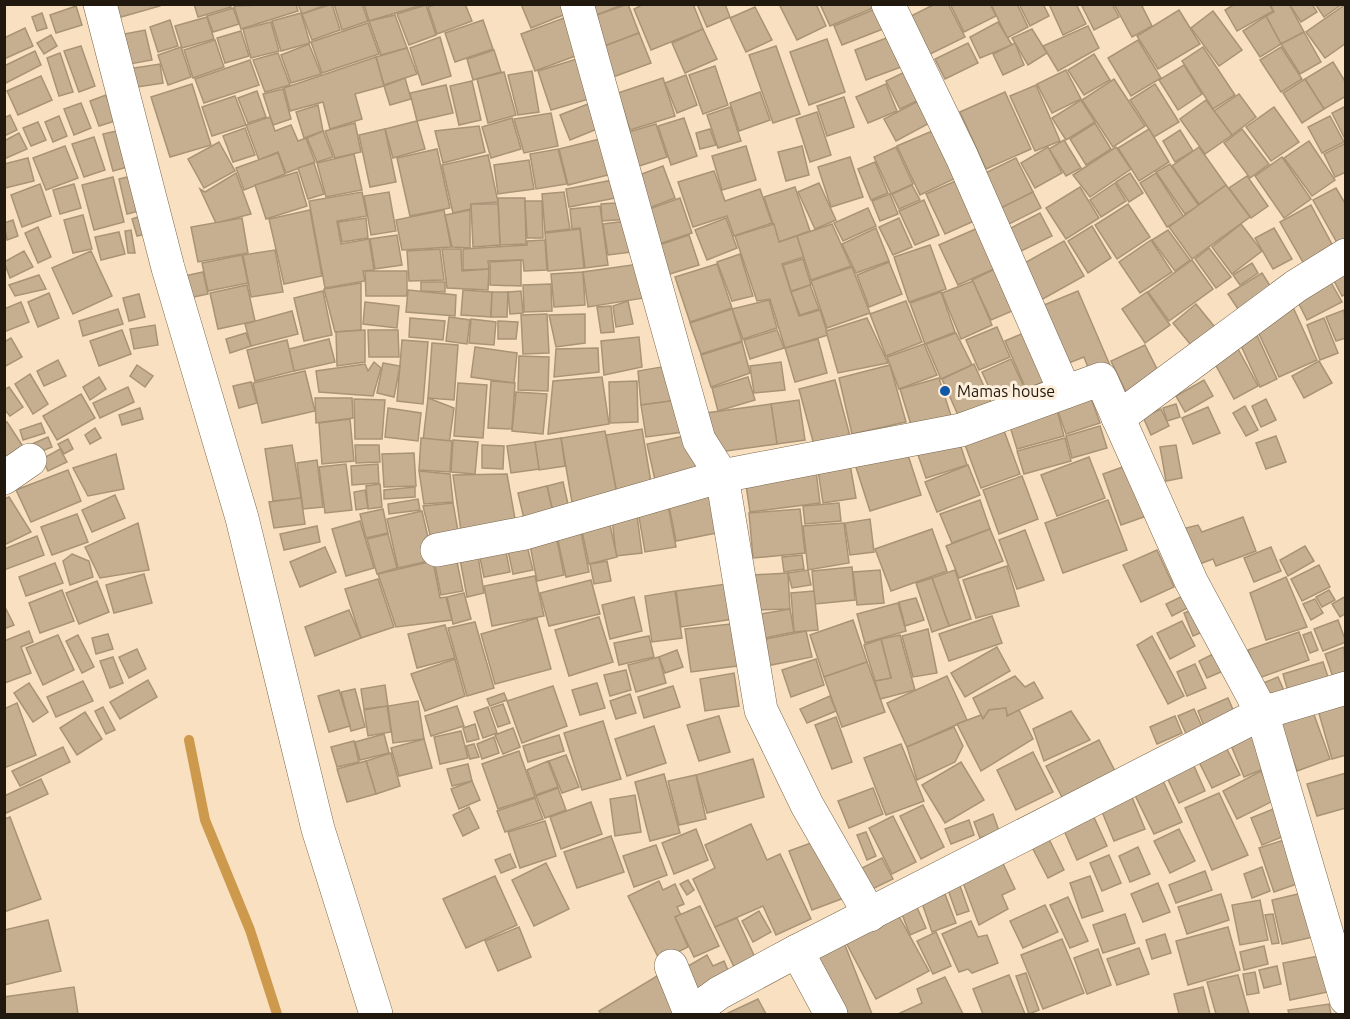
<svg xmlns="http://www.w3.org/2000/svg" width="1350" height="1019" viewBox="0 0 1350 1019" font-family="Ubuntu,sans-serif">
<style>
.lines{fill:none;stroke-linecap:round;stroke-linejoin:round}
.stream{stroke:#cd994d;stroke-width:10}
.building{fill:#c5af90;stroke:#a99375;stroke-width:1.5}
.minor-casing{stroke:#7a6549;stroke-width:34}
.minor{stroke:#fff;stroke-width:33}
.poi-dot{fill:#1159a8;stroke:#fdefdc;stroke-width:2}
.labels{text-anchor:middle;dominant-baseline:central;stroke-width:6;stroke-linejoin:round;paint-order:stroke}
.poi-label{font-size:16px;fill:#21190d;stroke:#fdefdc;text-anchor:start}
</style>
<rect width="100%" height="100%" fill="#f8e0c0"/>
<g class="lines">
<!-- stream -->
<polyline class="stream" points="189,740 205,820 250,930 277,1014"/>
</g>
<!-- building -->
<g class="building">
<polygon points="110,4 160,4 160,6 114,19"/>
<polygon points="194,4 230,4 231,7 198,17"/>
<polygon points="296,4 298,11 241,29 234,6"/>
<polygon points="298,4 328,4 302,14"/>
<polygon points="332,4 340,30 312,40 302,14"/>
<polygon points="334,4 362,4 368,21 342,30"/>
<polygon points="364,4 425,4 369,21"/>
<polygon points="438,4 465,4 472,21 437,34 428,7"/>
<polygon points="521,4 562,4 566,14 531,28"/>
<polygon points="586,4 625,4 591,17"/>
<polygon points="628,4 639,33 602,47 591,17"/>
<polygon points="644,4 693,4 703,29 651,50 634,9"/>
<polygon points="697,4 725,4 730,17 707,27"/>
<polygon points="779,4 816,4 826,26 797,40"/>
<polygon points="820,4 879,4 880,5 830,26"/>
<polygon points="935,4 948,4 965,37 922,58 903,20"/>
<polygon points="950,4 990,4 996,16 964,32"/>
<polygon points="991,4 1017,4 1028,27 1007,38"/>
<polygon points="1019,4 1043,4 1049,16 1030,26"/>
<polygon points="1049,4 1076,4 1086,24 1063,35"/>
<polygon points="1081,4 1112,4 1119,17 1094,30"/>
<polygon points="1114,4 1141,4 1152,26 1132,37"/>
<polygon points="1235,4 1269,4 1273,11 1237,31 1225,10"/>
<polygon points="1274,4 1289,4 1304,32 1281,44 1266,16 1274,12 1271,6"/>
<polygon points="1289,4 1312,4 1317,12 1301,22"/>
<polygon points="1315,4 1342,4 1324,17"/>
<polygon points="1346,4 1346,43 1325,58 1306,32"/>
<polygon points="426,5 436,35 409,45 397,14"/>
<polygon points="76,6 82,25 56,33 50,15"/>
<polygon points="755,7 772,40 746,52 730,18"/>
<polygon points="880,7 888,27 842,45 834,26"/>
<polygon points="233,8 239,24 213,32 207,16"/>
<polygon points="1179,10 1200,44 1158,69 1137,36"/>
<polygon points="1213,11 1242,50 1219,66 1191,28"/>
<polygon points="42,13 47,28 37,31 32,17"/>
<polygon points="301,13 310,43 281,51 272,21"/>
<polygon points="395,15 407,48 381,55 369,21"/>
<polygon points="1266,16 1281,44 1260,57 1243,31"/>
<polygon points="207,17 214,39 182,48 175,26"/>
<polygon points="564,18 578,55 535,71 521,34"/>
<polygon points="170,20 178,46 158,52 150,27"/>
<polygon points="483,20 493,49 455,62 445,33"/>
<polygon points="271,22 279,51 251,58 243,29"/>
<polygon points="998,22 1012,45 980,58 970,37"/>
<polygon points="368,23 379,54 322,73 311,42"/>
<polygon points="1088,26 1099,48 1058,71 1043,46"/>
<polygon points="25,28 33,46 4,59 4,38"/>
<polygon points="703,29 717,59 685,73 672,43"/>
<polygon points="1032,29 1047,53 1028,65 1012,38"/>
<polygon points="145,30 152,60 130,64 124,34"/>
<polygon points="241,31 249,56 225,63 217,38"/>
<polygon points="1304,32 1321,62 1300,74 1281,44"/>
<polygon points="639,33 651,63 613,77 602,47"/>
<polygon points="897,34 909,64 866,80 855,50"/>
<polygon points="51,35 57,46 44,54 37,43"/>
<polygon points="440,37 451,76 422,85 410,48"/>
<polygon points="827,39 845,92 809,105 790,52"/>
<polygon points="215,40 224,67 193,78 184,50"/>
<polygon points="1138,40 1161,78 1131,96 1108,58"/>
<polygon points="968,43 978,63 945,79 935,59"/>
<polygon points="1015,43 1024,65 1003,75 993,54"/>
<polygon points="309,44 321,74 291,83 281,55"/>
<polygon points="81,46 95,86 79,92 64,51"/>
<polygon points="776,46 800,114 773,123 749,55"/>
<polygon points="181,47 191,77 168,85 158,55"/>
<polygon points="1203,47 1235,95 1213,109 1182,61"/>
<polygon points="1281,47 1302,79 1281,92 1260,60"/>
<polygon points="407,48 417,74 384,85 376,57"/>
<polygon points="494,50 501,72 473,80 467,59"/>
<polygon points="35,51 41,65 4,84 4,66"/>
<polygon points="60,53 73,92 59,96 47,58"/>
<polygon points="278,53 290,85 265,92 253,60"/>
<polygon points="1094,54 1110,80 1084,95 1068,70"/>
<polygon points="376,57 384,86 355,94 362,119 330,129 323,102 290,111 284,88"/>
<polygon points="580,58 592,98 551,110 538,71"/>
<polygon points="250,60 259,85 204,103 195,79"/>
<polygon points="1333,62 1346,83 1346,96 1324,109 1305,79"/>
<polygon points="160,64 163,83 131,88 128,69"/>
<polygon points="1184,65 1202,94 1178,110 1159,80"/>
<polygon points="715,66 728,105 703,114 689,75"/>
<polygon points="913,68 927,96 900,109 886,81"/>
<polygon points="1066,70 1081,99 1052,113 1037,84"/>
<polygon points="532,71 539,112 518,115 508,75"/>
<polygon points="504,72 516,115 488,123 477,79"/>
<polygon points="686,75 697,105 677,113 665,83"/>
<polygon points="41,76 52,100 18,115 7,91"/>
<polygon points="405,78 411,99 390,105 384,86"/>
<polygon points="663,78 675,116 630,130 618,93"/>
<polygon points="1114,79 1145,126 1113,147 1082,100"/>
<polygon points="1305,79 1324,109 1302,123 1283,93"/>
<polygon points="472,81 481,120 459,125 450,86"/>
<polygon points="192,84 211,145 170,157 151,97"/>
<polygon points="886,84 897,111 868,123 856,97"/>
<polygon points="1155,84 1179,122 1154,137 1130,100"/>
<polygon points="446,85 453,113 417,121 410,93"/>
<polygon points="1036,85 1060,141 1035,151 1010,96"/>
<polygon points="283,89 291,119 273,125 263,94"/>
<polygon points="257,91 266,117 248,123 238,98"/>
<polygon points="760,92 770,120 739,131 730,103"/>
<polygon points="1005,92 1031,149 986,169 960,112"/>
<polygon points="1239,94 1256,117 1232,135 1214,111"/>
<polygon points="106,95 115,121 99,126 90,101"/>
<polygon points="235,96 246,125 212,136 202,107"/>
<polygon points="928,96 939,118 896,141 884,119"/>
<polygon points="844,97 854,127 827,136 817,106"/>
<polygon points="1081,100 1095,122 1066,140 1052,118"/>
<polygon points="1206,100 1232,135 1205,154 1180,119"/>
<polygon points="81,103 91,128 74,135 64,109"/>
<polygon points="588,104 597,129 570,140 560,115"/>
<polygon points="318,105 323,131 304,138 296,112"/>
<polygon points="1346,106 1346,139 1345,139 1332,113"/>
<polygon points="730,107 741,141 718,148 707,115"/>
<polygon points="1274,107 1299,142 1271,161 1246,127"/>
<polygon points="817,112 831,155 810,162 796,119"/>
<polygon points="551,113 558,146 524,153 514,119"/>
<polygon points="10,115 17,130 4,136 4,118"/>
<polygon points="59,116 67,136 53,142 45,122"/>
<polygon points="1330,116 1344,142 1322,153 1308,127"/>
<polygon points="270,117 275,131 291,125 298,141 306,138 315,162 286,173 278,152 259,160 246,125"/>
<polygon points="512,118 521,149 491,158 482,127"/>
<polygon points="684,118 697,156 671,165 658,126"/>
<polygon points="417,121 425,149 393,158 385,129"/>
<polygon points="38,122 46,140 31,146 23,128"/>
<polygon points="355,123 361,152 335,158 325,131"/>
<polygon points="1095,123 1111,149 1086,165 1070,139"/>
<polygon points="656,124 667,157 633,168 622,134"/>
<polygon points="479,126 485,152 443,163 435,131"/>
<polygon points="245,128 255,155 233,162 223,136"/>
<polygon points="385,129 396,182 370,187 359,135"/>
<polygon points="710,129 716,145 700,149 696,133"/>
<polygon points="937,129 958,177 920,195 897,146"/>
<polygon points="1149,129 1169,162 1139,181 1118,148"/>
<polygon points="1242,129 1269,164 1250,178 1224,143"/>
<polygon points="121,130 131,166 113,171 103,134"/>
<polygon points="1180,130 1193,151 1175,162 1163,141"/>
<polygon points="323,131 333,157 317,162 307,138"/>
<polygon points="19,133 27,149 4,159 4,141"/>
<polygon points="94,137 105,170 84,177 72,144"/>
<polygon points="604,138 612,174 568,185 559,149"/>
<polygon points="1064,140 1081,168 1066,176 1049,149"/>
<polygon points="1309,141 1335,180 1312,196 1284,158"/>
<polygon points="219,142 235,171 204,188 188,159"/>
<polygon points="1346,143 1346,172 1335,177 1324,154"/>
<polygon points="65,146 78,178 46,190 33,158"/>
<polygon points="746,146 756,180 722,190 712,156"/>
<polygon points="802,146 809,175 786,181 778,152"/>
<polygon points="896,147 913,184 891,194 874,157"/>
<polygon points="1048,147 1062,173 1035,188 1021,163"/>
<polygon points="1116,147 1131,169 1090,197 1073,175"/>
<polygon points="1199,147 1226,185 1199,204 1172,166"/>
<polygon points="437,149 450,208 410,216 397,158"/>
<polygon points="558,149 567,184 536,189 530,154"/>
<polygon points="278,153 285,174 244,190 236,168"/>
<polygon points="354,154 362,190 326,197 317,163"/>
<polygon points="488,155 498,202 471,204 471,209 453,213 442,165"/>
<polygon points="850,157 863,197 831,207 818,167"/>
<polygon points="1282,157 1311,199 1284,218 1255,176"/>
<polygon points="28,158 34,181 5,188 4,164"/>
<polygon points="1016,158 1033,192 995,211 977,177"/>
<polygon points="529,160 534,189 498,194 494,165"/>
<polygon points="875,162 888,193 871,200 858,169"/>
<polygon points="314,163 324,194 308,199 298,168"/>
<polygon points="1170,164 1199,206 1185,214 1156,172"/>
<polygon points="663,166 675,198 641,211 629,179"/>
<polygon points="714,171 725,201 760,189 772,223 734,236 727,216 693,227 678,182"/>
<polygon points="297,172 307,206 266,219 255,185"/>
<polygon points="236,173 251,214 216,223 200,189 205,192"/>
<polygon points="1130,173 1143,193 1129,202 1116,182"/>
<polygon points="1156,173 1184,217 1167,227 1140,183"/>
<polygon points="131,176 139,211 127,214 119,179"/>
<polygon points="967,176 985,216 945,234 926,194"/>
<polygon points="1247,176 1268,206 1251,218 1229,188"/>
<polygon points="113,177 124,222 94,230 82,185"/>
<polygon points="618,179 621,197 569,207 566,189"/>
<polygon points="819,183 836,220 815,229 798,192"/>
<polygon points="1115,183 1126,201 1101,217 1090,200"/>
<polygon points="40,184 51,216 22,227 11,195"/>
<polygon points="74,184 81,208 60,214 53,190"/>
<polygon points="912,185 920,200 899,209 892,194"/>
<polygon points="1226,185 1250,217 1192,259 1169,227"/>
<polygon points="795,187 810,231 779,242 764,197"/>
<polygon points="1080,187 1099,218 1066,239 1046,208"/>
<polygon points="1336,188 1346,205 1346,245 1340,248 1313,200"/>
<polygon points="362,192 367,216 337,221 341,244 369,239 374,270 363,271 365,281 325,288 309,201"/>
<polygon points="389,192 396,231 371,235 364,196"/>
<polygon points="564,192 570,229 545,232 542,194"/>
<polygon points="1033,192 1041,208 1003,227 995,211"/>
<polygon points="890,194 898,214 880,221 872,201"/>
<polygon points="498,198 525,198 526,244 500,245"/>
<polygon points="680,198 692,233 653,246 641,212"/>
<polygon points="924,200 939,235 915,245 899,211"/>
<polygon points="525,201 542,201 543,238 527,238"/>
<polygon points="629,202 631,219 602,221 601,204"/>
<polygon points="471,204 498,204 500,245 473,247"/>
<polygon points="1128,204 1150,237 1117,259 1095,225"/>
<polygon points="1311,205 1334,248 1304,264 1280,222"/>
<polygon points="600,206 608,265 585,268 580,228 572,229 570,209"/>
<polygon points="868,208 876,226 843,241 834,223"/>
<polygon points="310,210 322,276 284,284 269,219"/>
<polygon points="444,210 451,247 402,250 396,220"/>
<polygon points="470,210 470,248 452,247 445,215"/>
<polygon points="1040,213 1052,236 1017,253 1005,231"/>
<polygon points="83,215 92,249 73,253 64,220"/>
<polygon points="141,216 146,234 137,236 132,219"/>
<polygon points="242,218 248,253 198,262 191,227"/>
<polygon points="366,218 368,238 342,242 338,222"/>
<polygon points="726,218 737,248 707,260 695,230"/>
<polygon points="899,218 912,247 893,255 879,227"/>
<polygon points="13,220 18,236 7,240 4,223"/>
<polygon points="634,220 639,251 608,255 603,224"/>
<polygon points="774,224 779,242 797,236 804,257 782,264 799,316 820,310 828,335 785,348 770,299 757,301 735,236"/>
<polygon points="832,224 851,266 811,280 797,236"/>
<polygon points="987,224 1005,264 958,285 939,245"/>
<polygon points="1241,224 1262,251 1232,274 1212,247"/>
<polygon points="1092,226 1111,258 1088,273 1068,241"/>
<polygon points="38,227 51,257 38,263 25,233"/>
<polygon points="876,228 889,261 856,273 842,244"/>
<polygon points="1274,228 1292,259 1273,269 1255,238"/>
<polygon points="580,229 584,268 548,271 545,233"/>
<polygon points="131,230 135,253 128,253 125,231"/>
<polygon points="1168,230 1190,260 1175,271 1152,240"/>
<polygon points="119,232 125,254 101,260 95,237"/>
<polygon points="397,235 402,265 375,269 370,239"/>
<polygon points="689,235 699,265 660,277 650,248"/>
<polygon points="545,240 547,270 524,271 523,260 488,261 489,269 463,270 463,249 527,245 527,241"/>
<polygon points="1151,240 1172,272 1140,293 1119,262"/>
<polygon points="1064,241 1084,276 1041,300 1021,265"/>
<polygon points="930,245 946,289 909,302 894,257"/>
<polygon points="1209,248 1231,277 1216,288 1195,259"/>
<polygon points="440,249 444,280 409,281 407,251"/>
<polygon points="442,249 461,249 462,271 489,269 488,290 447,288"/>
<polygon points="275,250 283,292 251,297 243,255"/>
<polygon points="24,251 33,267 10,278 4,262"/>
<polygon points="91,251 112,296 73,314 52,268"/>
<polygon points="740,254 753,296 732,301 717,262"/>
<polygon points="242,255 248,283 208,291 202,263"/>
<polygon points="803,259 811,285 791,291 783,265"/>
<polygon points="521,260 521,286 490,285 490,262"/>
<polygon points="1192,260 1213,289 1169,321 1148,292"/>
<polygon points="889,262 902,294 869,307 857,275"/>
<polygon points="1252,263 1258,273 1240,285 1233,275"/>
<polygon points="639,264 644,298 588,307 583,272"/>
<polygon points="717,264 732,308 690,322 675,277"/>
<polygon points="1005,264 1024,306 991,320 972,280"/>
<polygon points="1346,265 1346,294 1342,296 1330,273"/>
<polygon points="852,267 870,313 827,328 811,281"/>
<polygon points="365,271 407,271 407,296 366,296"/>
<polygon points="203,272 208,294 184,299 180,277"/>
<polygon points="583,272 585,305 554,307 551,274"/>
<polygon points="1262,273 1274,292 1240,312 1228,294"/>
<polygon points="39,275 46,289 15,296 9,285"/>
<polygon points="1329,279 1342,302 1307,320 1295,296"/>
<polygon points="973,281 992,325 961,339 942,293"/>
<polygon points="421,282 445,282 445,292 421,291"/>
<polygon points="361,283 361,330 335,332 324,289"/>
<polygon points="551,284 552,311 524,312 523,285"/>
<polygon points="247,285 255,321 218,329 210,293"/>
<polygon points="810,285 819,309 800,315 791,292"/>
<polygon points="408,290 456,295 455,316 406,312"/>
<polygon points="463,290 492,292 491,317 461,315"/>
<polygon points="323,291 332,335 304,341 294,298"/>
<polygon points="521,291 523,313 510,314 508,292"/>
<polygon points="1078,291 1112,370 1092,378 1084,357 1061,366 1037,308"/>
<polygon points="492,292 508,292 507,317 491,317"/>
<polygon points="941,292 955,332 925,344 910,303"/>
<polygon points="1147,292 1170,325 1145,343 1122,309"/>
<polygon points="49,293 59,318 38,327 28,302"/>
<polygon points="139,294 145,317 129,321 123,298"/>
<polygon points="769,300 777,328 743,339 732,309"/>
<polygon points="628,301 633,324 616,327 613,306"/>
<polygon points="906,301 922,342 886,356 870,314"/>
<polygon points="21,302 29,322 4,332 4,309"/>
<polygon points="365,302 399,306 397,328 363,324"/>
<polygon points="1196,304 1218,331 1195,350 1173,323"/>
<polygon points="1292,305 1317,360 1279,377 1254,323"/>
<polygon points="611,306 614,332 601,333 597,307"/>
<polygon points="118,309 123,324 83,336 79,321"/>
<polygon points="732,309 742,341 701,354 690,323"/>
<polygon points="1344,310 1346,338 1336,341 1326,317"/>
<polygon points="292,311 298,334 251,346 245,324"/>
<polygon points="547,314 549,353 523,354 521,315"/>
<polygon points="585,314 585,343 556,347 549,315"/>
<polygon points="449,317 470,320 467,344 446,341"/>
<polygon points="410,318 445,321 443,340 409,337"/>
<polygon points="867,318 888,363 838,373 826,331"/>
<polygon points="1324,318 1338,353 1320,360 1307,325"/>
<polygon points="471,319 496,322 494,345 469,343"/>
<polygon points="498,321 518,322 516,339 498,339"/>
<polygon points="155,325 158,345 134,349 130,329"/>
<polygon points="997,327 1010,357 979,370 966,340"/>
<polygon points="1033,329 1054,378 1026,389 1005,341"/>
<polygon points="122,330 131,354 99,366 90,341"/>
<polygon points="365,330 365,362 337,366 336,332"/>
<polygon points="368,330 398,330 399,357 369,357"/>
<polygon points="777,330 784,348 750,359 744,340"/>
<polygon points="1255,331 1277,379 1260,387 1238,339"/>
<polygon points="246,333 251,346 230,353 226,339"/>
<polygon points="956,333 972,365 941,379 926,344"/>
<polygon points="639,337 642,367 604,375 601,341"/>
<polygon points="11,338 22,357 4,367 4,342"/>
<polygon points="329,339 335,362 294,371 289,349"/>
<polygon points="818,339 827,373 795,382 785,348"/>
<polygon points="287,340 294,371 255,381 247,350"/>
<polygon points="402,340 428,342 423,404 397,401"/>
<polygon points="742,342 750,373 711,387 701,355"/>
<polygon points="432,343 458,345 454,400 428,398"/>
<polygon points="924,344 937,375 899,389 887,357"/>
<polygon points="1145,345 1162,379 1128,396 1111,361"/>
<polygon points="475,347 517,353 514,383 471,377"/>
<polygon points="1237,347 1258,386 1234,399 1213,360"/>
<polygon points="598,348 599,372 554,377 556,349"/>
<polygon points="519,356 549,357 548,391 518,390"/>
<polygon points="1011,359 1025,389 996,402 982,372"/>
<polygon points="58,360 66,376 44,386 37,371"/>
<polygon points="1319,361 1332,383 1304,398 1292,376"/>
<polygon points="374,362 381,368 373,396 319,392 316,371 365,364 368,371"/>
<polygon points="781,362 785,390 754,393 750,366"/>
<polygon points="383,363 400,366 394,397 377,393"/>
<polygon points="974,364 994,409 962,424 942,379"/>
<polygon points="137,365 153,376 145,387 130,376"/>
<polygon points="673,365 678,400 641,405 638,371"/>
<polygon points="890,365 906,422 852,434 839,378"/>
<polygon points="305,371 315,411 262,423 253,383"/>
<polygon points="30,374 48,404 33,414 15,384"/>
<polygon points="99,377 106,389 90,400 83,387"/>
<polygon points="602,377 609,424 548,434 553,381"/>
<polygon points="748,377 755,400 718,411 712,388"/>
<polygon points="939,378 951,416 912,428 900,389"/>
<polygon points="835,380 850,436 814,445 799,389"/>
<polygon points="1204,380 1213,396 1185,412 1176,396"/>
<polygon points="491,381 515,383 512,429 488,428"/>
<polygon points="637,381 638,422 610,423 609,382"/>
<polygon points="251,382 257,403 239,408 233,386"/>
<polygon points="458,383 487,385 483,438 454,436"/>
<polygon points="9,387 23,407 10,416 4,409 4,390"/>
<polygon points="128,387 134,402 100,418 93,403"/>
<polygon points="516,392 547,394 543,434 512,431"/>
<polygon points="81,394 95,418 57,440 43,416"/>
<polygon points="1090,395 1100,423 1066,434 1056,406"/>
<polygon points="315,398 352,398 353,418 316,423"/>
<polygon points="428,398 454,408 449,444 423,441"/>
<polygon points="354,399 385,400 382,439 355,439"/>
<polygon points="1266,399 1276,420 1261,427 1252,406"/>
<polygon points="678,400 683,432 646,437 641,405"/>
<polygon points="799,400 805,440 777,444 771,404"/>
<polygon points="771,404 777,444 712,453 706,413"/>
<polygon points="1176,404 1180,417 1167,421 1163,408"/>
<polygon points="1056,406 1064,436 1017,449 1008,420"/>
<polygon points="1245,406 1258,430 1246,436 1233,413"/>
<polygon points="1208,407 1220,433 1193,444 1182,418"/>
<polygon points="140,408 143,419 122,425 119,415"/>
<polygon points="388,408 421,413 418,441 385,437"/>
<polygon points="1161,409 1169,426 1151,435 1143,417"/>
<polygon points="350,419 354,461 322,464 319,423"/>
<polygon points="7,422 24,448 4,460 4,423"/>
<polygon points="41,423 45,433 23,440 20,430"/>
<polygon points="1100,426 1107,448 1072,458 1066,436"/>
<polygon points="95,428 101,438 90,444 85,435"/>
<polygon points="1003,428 1020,474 981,488 964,442"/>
<polygon points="642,429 653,494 618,500 606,435"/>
<polygon points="605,431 618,500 573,508 561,438"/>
<polygon points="956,432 967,465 926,478 915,446"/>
<polygon points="690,435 699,480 657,489 647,444"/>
<polygon points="1276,436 1286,462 1266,469 1256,443"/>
<polygon points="48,437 52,447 34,454 30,445"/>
<polygon points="421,438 452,441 450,472 419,470"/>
<polygon points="561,438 565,466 539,470 535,442"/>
<polygon points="1065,438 1071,461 1024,474 1017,451"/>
<polygon points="68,439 73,449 64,454 58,444"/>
<polygon points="453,440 478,442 475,474 451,472"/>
<polygon points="535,442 539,469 511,473 507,446"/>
<polygon points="292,445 301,498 273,501 265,449"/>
<polygon points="355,445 379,445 380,462 356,463"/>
<polygon points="482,445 504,446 503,469 482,468"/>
<polygon points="1176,445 1182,478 1166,481 1160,447"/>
<polygon points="60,449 67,462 48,471 42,459"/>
<polygon points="906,449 921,495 870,511 855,464"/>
<polygon points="414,453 416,486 384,487 382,454"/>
<polygon points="116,454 124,489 88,496 73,468"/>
<polygon points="1089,457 1105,498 1057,516 1041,475"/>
<polygon points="849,459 856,498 823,503 817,464"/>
<polygon points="317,460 323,507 303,509 297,463"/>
<polygon points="1137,462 1155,513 1121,525 1103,474"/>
<polygon points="815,463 820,503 750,512 744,472"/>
<polygon points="346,464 352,510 325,513 319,467"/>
<polygon points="378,464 379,483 352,485 351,466"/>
<polygon points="968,465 980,495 937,512 925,482"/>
<polygon points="68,470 81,501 31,522 16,490"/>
<polygon points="419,471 450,474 453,502 424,504"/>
<polygon points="507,474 517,530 462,538 453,475"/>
<polygon points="1022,476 1038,519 999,534 983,490"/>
<polygon points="563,482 570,513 554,517 547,486"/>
<polygon points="380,484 382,507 368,509 366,486"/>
<polygon points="547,486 554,517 525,523 518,493"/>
<polygon points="415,487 415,497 384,499 384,490"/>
<polygon points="365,490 368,508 356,510 354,492"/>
<polygon points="720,492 727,531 676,541 668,501"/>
<polygon points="115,495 125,518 92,532 82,510"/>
<polygon points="9,497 31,532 4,545 4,499"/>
<polygon points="301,498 305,524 274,528 269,502"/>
<polygon points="418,499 420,510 389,514 388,504"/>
<polygon points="667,500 676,547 645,552 637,505"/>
<polygon points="980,500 990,529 952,543 940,514"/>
<polygon points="1108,500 1127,550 1063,573 1045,523"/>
<polygon points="453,503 460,542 433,547 423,506"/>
<polygon points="839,503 841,521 805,524 803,506"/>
<polygon points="383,509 388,533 366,538 360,514"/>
<polygon points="800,509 805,553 753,558 749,513"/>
<polygon points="422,511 433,560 398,568 387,519"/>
<polygon points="77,514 88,542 52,555 41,527"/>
<polygon points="637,515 642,553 616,556 612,518"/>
<polygon points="608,516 617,557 589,564 580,522"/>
<polygon points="1243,517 1256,551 1216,566 1213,559 1194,566 1178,530 1198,525 1202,532"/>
<polygon points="870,519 874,552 850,555 845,523"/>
<polygon points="360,521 374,568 346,576 332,529"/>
<polygon points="138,523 149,570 100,578 85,547"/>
<polygon points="844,523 849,563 808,570 803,526"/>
<polygon points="317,526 320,542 284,550 280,534"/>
<polygon points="580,527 589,572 566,577 556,532"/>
<polygon points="932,529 947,571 891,591 875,549"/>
<polygon points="990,529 1003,561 959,578 946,546"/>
<polygon points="1025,530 1044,580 1017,589 999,540"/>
<polygon points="388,534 397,568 377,574 367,539"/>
<polygon points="37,536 44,555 4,570 4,549"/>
<polygon points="557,540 564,575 537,581 530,545"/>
<polygon points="526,542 533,570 513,574 507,546"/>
<polygon points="1305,546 1314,561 1288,576 1280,560"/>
<polygon points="325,547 336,572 300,587 290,562"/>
<polygon points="1271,547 1281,571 1254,582 1244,558"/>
<polygon points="1157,550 1174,587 1141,602 1123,565"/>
<polygon points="506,552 510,572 484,577 480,558"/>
<polygon points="72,554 89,561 93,577 70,585 63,561"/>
<polygon points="802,555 804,569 784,572 782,557"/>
<polygon points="478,556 484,593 467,597 460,559"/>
<polygon points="456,557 463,591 441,595 434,561"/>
<polygon points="433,561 440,598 446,597 452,620 396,627 378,574"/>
<polygon points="607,561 611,581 594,584 590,564"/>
<polygon points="55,563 63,583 26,596 19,577"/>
<polygon points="1319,565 1330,587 1302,601 1291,579"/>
<polygon points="1007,566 1019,606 976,618 963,580"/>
<polygon points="852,567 855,600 815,604 812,571"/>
<polygon points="808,570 811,585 792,588 788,573"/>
<polygon points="880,570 884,603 857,605 853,572"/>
<polygon points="955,570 971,619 949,626 932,578"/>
<polygon points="788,573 790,609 755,610 753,575"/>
<polygon points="144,574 152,603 114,613 106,585"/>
<polygon points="535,576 544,616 492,626 484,586"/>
<polygon points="1286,577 1307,627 1266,640 1250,593"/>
<polygon points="932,578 949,626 932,632 916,583"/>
<polygon points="378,579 394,627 361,638 345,589"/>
<polygon points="591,580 600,614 549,626 540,593"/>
<polygon points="97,581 109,612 79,624 66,593"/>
<polygon points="734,583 740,618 681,627 676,591"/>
<polygon points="62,590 74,621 40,633 29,603"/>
<polygon points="1329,590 1335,600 1322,607 1316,597"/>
<polygon points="675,591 682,638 652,642 645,596"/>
<polygon points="814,591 818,630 794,632 791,593"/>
<polygon points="464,593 471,619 453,624 447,597"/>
<polygon points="1189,593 1195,604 1172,616 1166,604"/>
<polygon points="1346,596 1346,613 1340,617 1332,604"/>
<polygon points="634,597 642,631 610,639 602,605"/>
<polygon points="916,598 924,620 905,626 899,602"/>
<polygon points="1315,599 1323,613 1311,620 1303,604"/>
<polygon points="898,603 906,631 865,643 857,614"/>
<polygon points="4,605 14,625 4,629"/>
<polygon points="1198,608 1207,630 1193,636 1184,613"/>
<polygon points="790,609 794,632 759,639 755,615"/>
<polygon points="349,610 361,638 315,656 305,627"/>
<polygon points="992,616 1002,643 949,661 939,634"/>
<polygon points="599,617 613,662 569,676 555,630"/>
<polygon points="537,618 551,669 495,684 481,634"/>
<polygon points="853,620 867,662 824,677 810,635"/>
<polygon points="1338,620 1346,642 1323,651 1314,629"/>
<polygon points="1182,621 1195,646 1170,659 1157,633"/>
<polygon points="475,622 494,688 467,696 448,628"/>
<polygon points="740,623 745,665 691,672 685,629"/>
<polygon points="445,625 455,658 417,668 408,634"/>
<polygon points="928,629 937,673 913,677 902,636"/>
<polygon points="29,631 33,642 21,647 31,673 5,683 4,641"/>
<polygon points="806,631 812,657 766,666 761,640"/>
<polygon points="1299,632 1309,660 1259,678 1248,650"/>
<polygon points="1311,632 1318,650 1310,653 1303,635"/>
<polygon points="108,634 113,649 96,654 92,638"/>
<polygon points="58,635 74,670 43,685 26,648"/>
<polygon points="78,635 94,667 82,673 66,641"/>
<polygon points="900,635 915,690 880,699 875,681 891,678 881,639"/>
<polygon points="649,636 654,657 619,665 614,643"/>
<polygon points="1152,636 1184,696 1168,704 1137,645"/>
<polygon points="881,639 891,678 875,681 864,645"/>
<polygon points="997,647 1010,671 965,697 951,673"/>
<polygon points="1344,647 1346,683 1336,686 1325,654"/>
<polygon points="137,649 146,669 129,678 119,657"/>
<polygon points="677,650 683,667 665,673 659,657"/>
<polygon points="1215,653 1223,671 1207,678 1199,661"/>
<polygon points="113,657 123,683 110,688 100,661"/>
<polygon points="659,657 666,683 636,692 628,665"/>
<polygon points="455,659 465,696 425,711 411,674"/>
<polygon points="816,659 824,685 791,697 782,670"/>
<polygon points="867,662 885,712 842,727 824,677"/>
<polygon points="1323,662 1331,686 1290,698 1283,674"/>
<polygon points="1195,664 1206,688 1187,696 1177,672"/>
<polygon points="626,670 631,690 610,696 604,675"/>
<polygon points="734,673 739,706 705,711 700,679"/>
<polygon points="947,676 967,720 907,747 887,703"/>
<polygon points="1015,676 1025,687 1034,682 1043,698 1007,716 1006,708 989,710 983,719 973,698"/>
<polygon points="1278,677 1288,700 1271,708 1261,684"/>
<polygon points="148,680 157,697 120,719 110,702"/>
<polygon points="83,681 93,701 56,717 47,697"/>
<polygon points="29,683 48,712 33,722 14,693"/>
<polygon points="597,683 605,708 580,715 572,690"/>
<polygon points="385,685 388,706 364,709 361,689"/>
<polygon points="553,686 567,726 522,743 507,701"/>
<polygon points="673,686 680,707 644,718 638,697"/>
<polygon points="355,689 365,727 351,731 341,692"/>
<polygon points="339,690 350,726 329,732 318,696"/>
<polygon points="504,693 507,700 490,706 487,699"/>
<polygon points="630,694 636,713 616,719 610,701"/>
<polygon points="830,696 836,711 807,723 800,709"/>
<polygon points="1228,698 1237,719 1206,731 1198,711"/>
<polygon points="418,701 424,739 393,743 388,706"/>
<polygon points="17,703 36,755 4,768 4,709"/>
<polygon points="1346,703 1346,755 1332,759 1318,710"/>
<polygon points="503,704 510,723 498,727 491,708"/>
<polygon points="387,706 391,732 368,736 364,710"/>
<polygon points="457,706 464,726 431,736 425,716"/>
<polygon points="103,707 115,730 106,734 95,711"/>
<polygon points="488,707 497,733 483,738 474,712"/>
<polygon points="1006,708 1007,716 1019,710 1033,739 981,771 957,724 981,715 983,719 989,710"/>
<polygon points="1194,709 1205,733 1189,740 1178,716"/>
<polygon points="1312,709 1330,759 1297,771 1279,721"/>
<polygon points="1071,711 1090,740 1044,761 1033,729"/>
<polygon points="85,712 102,739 77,755 60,728"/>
<polygon points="719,716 730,752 699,761 687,725"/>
<polygon points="1175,716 1182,733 1157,744 1150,727"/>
<polygon points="836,717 852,762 832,769 815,725"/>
<polygon points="603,721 621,779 582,790 564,733"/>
<polygon points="475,724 479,739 467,742 463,728"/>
<polygon points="654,726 666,763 627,776 615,739"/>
<polygon points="1256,726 1273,765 1244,777 1228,738"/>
<polygon points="954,727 963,746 955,762 917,780 907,747"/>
<polygon points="513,728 520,747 503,754 495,735"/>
<polygon points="461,731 468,758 440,764 434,737"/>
<polygon points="384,734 389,753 360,760 355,742"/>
<polygon points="559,735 564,751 528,762 523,746"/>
<polygon points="494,737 499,753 482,759 477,744"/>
<polygon points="424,739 432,768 399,776 391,748"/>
<polygon points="1222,739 1240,775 1212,788 1194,752"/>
<polygon points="1099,740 1116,773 1063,799 1046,766"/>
<polygon points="354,741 359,762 337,767 331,747"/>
<polygon points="474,744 479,757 470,759 466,746"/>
<polygon points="901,744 924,801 886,815 864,758"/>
<polygon points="63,747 70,762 20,786 12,771"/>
<polygon points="519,751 535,797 498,809 482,764"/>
<polygon points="1033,752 1053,792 1016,810 997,770"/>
<polygon points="391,753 400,786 376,794 366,761"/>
<polygon points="566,755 579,787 562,793 549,761"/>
<polygon points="1190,757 1205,791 1179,803 1163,769"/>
<polygon points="753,759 764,797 707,813 696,775"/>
<polygon points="366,761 376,794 347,802 337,769"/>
<polygon points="548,761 558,787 536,795 527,770"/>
<polygon points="961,762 984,800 945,823 922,785"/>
<polygon points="468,764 472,781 452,786 447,769"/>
<polygon points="1261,771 1275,800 1237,819 1223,791"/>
<polygon points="1159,772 1182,822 1154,834 1130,785"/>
<polygon points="1346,773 1346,808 1317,816 1307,784"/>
<polygon points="664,774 680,833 650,841 635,782"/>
<polygon points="696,775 706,819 679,825 668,781"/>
<polygon points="41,779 48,794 4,814 4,796"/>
<polygon points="472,781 480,800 459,809 451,789"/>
<polygon points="558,788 566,810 545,818 536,796"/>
<polygon points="873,788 883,814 849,828 838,801"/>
<polygon points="1129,790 1145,829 1114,841 1098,802"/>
<polygon points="1219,793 1248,855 1212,870 1185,808"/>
<polygon points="635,795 641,832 615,836 610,799"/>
<polygon points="535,798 543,819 505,832 497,811"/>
<polygon points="591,802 602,834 561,849 550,817"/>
<polygon points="923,805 944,847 921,859 900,816"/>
<polygon points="1281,806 1292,833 1262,845 1251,818"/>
<polygon points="469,807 479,828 463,836 453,815"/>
<polygon points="1092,813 1107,846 1077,860 1062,826"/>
<polygon points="993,814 999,831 980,838 974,822"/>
<polygon points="893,816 916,862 892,874 869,828"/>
<polygon points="10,817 41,899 4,912 4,819"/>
<polygon points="969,820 974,835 951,844 945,829"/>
<polygon points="545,821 556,856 520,868 508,832"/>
<polygon points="751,824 767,860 780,854 811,919 776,935 763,906 715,927 693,879 715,868 705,845"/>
<polygon points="696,829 708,860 674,874 662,843"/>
<polygon points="1179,829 1195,861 1170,873 1154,841"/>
<polygon points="866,832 876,856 867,860 857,835"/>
<polygon points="611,836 624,872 577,888 564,852"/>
<polygon points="1293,837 1308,880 1274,892 1259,848"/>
<polygon points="822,839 844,898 812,910 789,851"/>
<polygon points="1049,839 1064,870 1048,878 1032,847"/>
<polygon points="656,845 667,875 634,887 623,856"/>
<polygon points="1138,847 1150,874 1130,882 1119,856"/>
<polygon points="510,854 516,867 501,873 495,860"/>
<polygon points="999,855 1015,889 1002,895 1008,909 979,925 959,872"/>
<polygon points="1109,855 1121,883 1102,891 1090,863"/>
<polygon points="882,858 893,879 864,893 854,872"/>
<polygon points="546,863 569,909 534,926 512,880"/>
<polygon points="1262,867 1270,891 1252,898 1244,874"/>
<polygon points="1205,871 1212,890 1176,903 1169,885"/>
<polygon points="495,876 517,925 466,948 443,899"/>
<polygon points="1090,876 1103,911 1082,918 1070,883"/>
<polygon points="688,880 694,890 687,895 680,884"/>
<polygon points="659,881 663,890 675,884 684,904 677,907 681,915 675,917 688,947 660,961 628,896"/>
<polygon points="959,883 969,911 957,915 947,887"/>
<polygon points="1158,883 1170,912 1143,922 1131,894"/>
<polygon points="1311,891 1322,935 1282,944 1272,900"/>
<polygon points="945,894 956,923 932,932 922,903"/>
<polygon points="1221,894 1229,920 1187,934 1178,907"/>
<polygon points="1068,897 1088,941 1070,948 1050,905"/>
<polygon points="913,898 926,928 910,935 898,904"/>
<polygon points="1260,900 1268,940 1240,945 1232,905"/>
<polygon points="1045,905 1058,932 1023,948 1010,921"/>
<polygon points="700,906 719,946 694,957 675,917"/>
<polygon points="895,909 929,971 876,999 843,937"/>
<polygon points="759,911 771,932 753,942 742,921"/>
<polygon points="1125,914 1135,943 1103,953 1093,925"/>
<polygon points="1273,914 1279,943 1272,944 1265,915"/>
<polygon points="737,918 758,964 737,973 715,927"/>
<polygon points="48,920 61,971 4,985 4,930"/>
<polygon points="971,921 978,937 987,935 998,963 972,973 968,969 959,972 942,934"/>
<polygon points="519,927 531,957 498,971 485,941"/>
<polygon points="1228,927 1240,970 1188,985 1176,941"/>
<polygon points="936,932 951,966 933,974 917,941"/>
<polygon points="1165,934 1171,953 1152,959 1146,940"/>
<polygon points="841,935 872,1014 834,1014 809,948"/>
<polygon points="1062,939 1084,993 1043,1009 1021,955"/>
<polygon points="1264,946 1268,964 1244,970 1240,952"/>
<polygon points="1139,948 1149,974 1117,985 1107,959"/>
<polygon points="1098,949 1111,985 1087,994 1074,958"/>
<polygon points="707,955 713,966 724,961 732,980 698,998 683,969"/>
<polygon points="1324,955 1332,991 1290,1000 1283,963"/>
<polygon points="1277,966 1281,984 1264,988 1259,970"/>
<polygon points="1255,972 1259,993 1247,995 1243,974"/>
<polygon points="1026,973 1039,1010 1029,1014 1016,976"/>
<polygon points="1009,975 1025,1014 983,1014 973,989"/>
<polygon points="1238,975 1249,1014 1216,1014 1207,982"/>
<polygon points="657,976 680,1014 601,1014 599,1011"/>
<polygon points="945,977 963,1014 898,1014 922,1003 917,989"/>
<polygon points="74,987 78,1014 4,1014 4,997"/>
<polygon points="1203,987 1210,1014 1179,1014 1174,994"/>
<polygon points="758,999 766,1014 726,1014"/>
<polygon points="1329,1004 1331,1014 1289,1014 1288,1010"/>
</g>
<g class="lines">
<defs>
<g id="minor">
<polyline points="100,4 168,268 242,518 318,829 376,1014"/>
<polyline points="577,4 699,440 722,476 761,710 807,805 870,915"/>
<polyline points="888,4 962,157 1065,392"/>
<polyline points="1118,418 1296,286 1346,255"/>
<polyline points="4,478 30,460"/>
<polyline points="437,550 525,533 722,476 961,430 1101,379 1191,581 1262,713 1346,999"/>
<polyline points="797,951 831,1014"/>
<polyline points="671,966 688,1008 697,1009 719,993 797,951 1262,713 1346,688"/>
</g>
</defs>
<!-- minor casing -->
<use href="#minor" class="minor-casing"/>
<!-- minor -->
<use href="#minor" class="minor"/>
</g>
<!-- markers -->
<circle class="poi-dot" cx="945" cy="391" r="6"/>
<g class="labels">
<!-- poi labels -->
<g class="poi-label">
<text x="957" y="391">Mamas house</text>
</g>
</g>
<!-- border -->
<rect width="1350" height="1019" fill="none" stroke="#21190d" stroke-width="12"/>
</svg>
